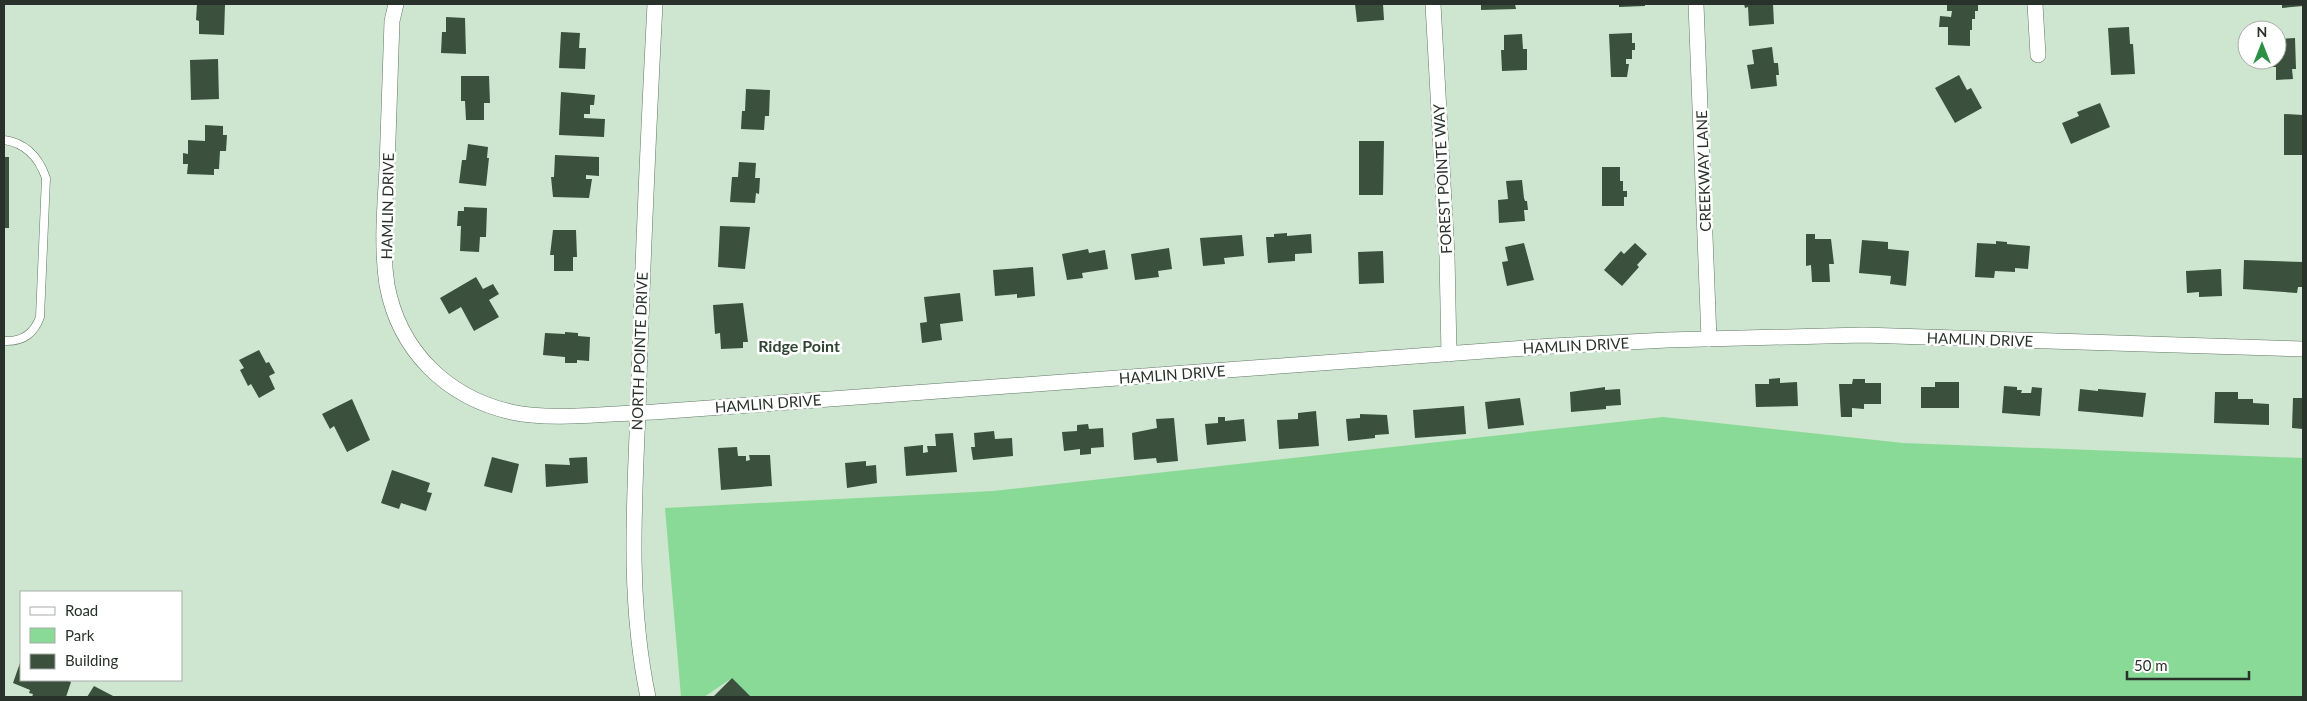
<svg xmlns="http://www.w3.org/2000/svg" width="2307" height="701" viewBox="0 0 2307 701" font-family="Lato,sans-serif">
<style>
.green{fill:#89da96}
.building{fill:#3b503d}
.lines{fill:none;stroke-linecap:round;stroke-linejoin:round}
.lane-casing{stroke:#617763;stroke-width:9}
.street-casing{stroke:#617763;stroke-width:16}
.lane{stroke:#fff;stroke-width:8}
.street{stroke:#fff;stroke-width:15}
.labels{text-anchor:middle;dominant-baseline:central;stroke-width:5;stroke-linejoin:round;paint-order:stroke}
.street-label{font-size:15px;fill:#29322a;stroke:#fff}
.neighbourhood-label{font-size:16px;font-weight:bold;fill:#2f4432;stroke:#fff}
</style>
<rect width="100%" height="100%" fill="#cee6d0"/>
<!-- green -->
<polygon class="green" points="1663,417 1903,443 2303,458 2303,697 748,697 732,678 704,697 681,697 665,508 993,491"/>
<!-- building -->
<g class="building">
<polygon points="197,4 225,5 224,35 199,34 199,21 196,20"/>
<polygon points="1355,4 1383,4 1384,20 1357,22"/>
<polygon points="1481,4 1515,4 1516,9 1481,10"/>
<polygon points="1619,4 1645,4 1645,6 1619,7"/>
<polygon points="1744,4 1773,4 1774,24 1749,26 1748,7 1745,8"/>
<polygon points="1947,4 1978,4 1978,11 1975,11 1975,19 1972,19 1972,30 1970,30 1970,46 1948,45 1948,27 1939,27 1940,16 1951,17 1952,11 1947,11"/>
<polygon points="2282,4 2303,4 2303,6 2282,8"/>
<polygon points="446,17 465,18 466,54 441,53 442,32 446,32"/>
<polygon points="2129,27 2130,44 2133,44 2135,74 2111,75 2108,28"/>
<polygon points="561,32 580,33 579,48 586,48 585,69 559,68"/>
<polygon points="1632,33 1632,43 1635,43 1635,50 1632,50 1632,59 1626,59 1626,64 1629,64 1627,77 1611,77 1609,34"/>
<polygon points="1522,34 1523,49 1527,49 1527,70 1502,71 1501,50 1504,50 1504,35"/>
<polygon points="2295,38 2296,69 2292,69 2293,79 2276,80 2276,67 2272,67 2271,60 2277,60 2277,39"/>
<polygon points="1772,47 1774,63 1778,63 1779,75 1776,75 1777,86 1751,89 1747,65 1754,64 1752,50"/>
<polygon points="218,59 219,99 191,100 190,60"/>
<polygon points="1959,75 1967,90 1971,88 1982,108 1955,123 1935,88"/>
<polygon points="461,76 489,76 490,103 484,103 484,120 466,120 465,101 461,101"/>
<polygon points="746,89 770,90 769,116 765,116 764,130 741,129 742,111 745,111"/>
<polygon points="561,92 595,95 594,105 590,105 590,114 584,114 584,118 605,119 604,137 559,135"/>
<polygon points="2100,103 2110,127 2071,144 2062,123 2079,116 2077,112"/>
<polygon points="2284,114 2303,115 2303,155 2284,155"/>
<polygon points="205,125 223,126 223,135 227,135 226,151 220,151 219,169 214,169 214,175 187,174 188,164 183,164 183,153 188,154 188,140 205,141"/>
<polygon points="1359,141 1384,141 1383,195 1359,195"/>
<polygon points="468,144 488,147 487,158 489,158 486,186 459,183 462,160 466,160"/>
<polygon points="555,155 599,157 599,176 586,175 586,179 592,179 589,198 553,197 551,177 554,177"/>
<rect x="4" y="157" width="5" height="71"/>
<polygon points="739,162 756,163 755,178 760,178 759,194 756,193 755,203 730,202 732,177 738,177"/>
<polygon points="1602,167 1620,167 1620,181 1623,181 1623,191 1627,191 1627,197 1624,197 1624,206 1602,206"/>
<polygon points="1522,180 1524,198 1525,201 1527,201 1528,210 1524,210 1525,221 1499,223 1498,200 1508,199 1506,181"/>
<polygon points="464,207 487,208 486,237 480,237 479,252 460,251 461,226 457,226 458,211 464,211"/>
<polygon points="720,226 750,227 745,269 718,267"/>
<polygon points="553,230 576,230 577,257 573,257 573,271 554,271 554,255 550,255"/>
<polygon points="1287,233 1287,236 1311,234 1312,253 1295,254 1295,261 1268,263 1266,237 1274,237 1274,234"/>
<polygon points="1806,234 1815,234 1815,239 1831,239 1834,264 1829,264 1830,282 1812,282 1811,265 1806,266"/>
<polygon points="1242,235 1244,256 1224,258 1225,264 1203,266 1200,238"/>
<polygon points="1862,240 1888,242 1888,249 1909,251 1906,286 1890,284 1891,276 1859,273"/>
<polygon points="1996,241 2007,242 2007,244 2030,246 2028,269 2015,268 2015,272 1995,271 1994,278 1975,277 1977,243 1996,244"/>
<polygon points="1524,243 1534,280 1507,286 1502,262 1508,261 1505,247"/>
<polygon points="1635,243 1647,254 1637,265 1639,267 1622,286 1604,270 1621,251 1624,254"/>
<polygon points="1169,248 1172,269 1158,271 1159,277 1135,280 1131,254"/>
<polygon points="1088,249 1089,253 1105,250 1108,269 1082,273 1083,278 1067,280 1062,254"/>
<polygon points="1383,251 1384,283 1359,284 1358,252"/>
<polygon points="2244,260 2303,262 2303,287 2298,287 2297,293 2243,289"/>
<polygon points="1033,267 1035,296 1017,298 1017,294 995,296 993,270"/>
<polygon points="2221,269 2222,296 2199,297 2199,292 2187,293 2186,271"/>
<polygon points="476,277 483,289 493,284 499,294 489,300 499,317 474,331 461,307 449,314 440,298"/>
<polygon points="960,293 963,321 940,324 942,340 922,343 920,323 927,322 924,297"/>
<polygon points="743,303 748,342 743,342 743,348 721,349 720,333 715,334 713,305"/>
<polygon points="565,332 578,333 578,336 590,337 589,361 577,360 577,363 565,363 565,357 543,355 545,333 565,334"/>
<polygon points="259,350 266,363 269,362 275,373 269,376 275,389 259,398 251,384 248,386 240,370 244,368 239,360"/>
<polygon points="1780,378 1780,383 1797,382 1798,406 1756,407 1755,384 1769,384 1769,379"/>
<polygon points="1853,379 1865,379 1865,383 1881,383 1881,404 1864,404 1864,409 1852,408 1852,417 1841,417 1839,384 1852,384"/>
<polygon points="1935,382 1959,382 1959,408 1921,408 1921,387 1935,387"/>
<polygon points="2004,386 2017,387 2017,390 2022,390 2021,393 2031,393 2032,387 2042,388 2040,416 2002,413"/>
<polygon points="1605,387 1605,390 1620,389 1621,405 1606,406 1606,409 1571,412 1570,392"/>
<polygon points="2080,389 2098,391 2098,389 2146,393 2143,417 2078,411"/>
<polygon points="2215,392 2238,392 2238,399 2253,399 2253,403 2269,404 2269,425 2214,423"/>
<polygon points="1520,398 1524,425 1488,429 1485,402"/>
<polygon points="2293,398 2303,398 2303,429 2292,428"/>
<polygon points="352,399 370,440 347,452 334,426 330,429 322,414"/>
<polygon points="1464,406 1466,434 1415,438 1413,410"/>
<polygon points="1316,411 1319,446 1279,449 1277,420 1298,419 1298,413"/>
<polygon points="1360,414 1387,415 1389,434 1375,435 1375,438 1348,441 1346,419 1360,418"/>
<polygon points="1218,417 1225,417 1225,421 1244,419 1246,441 1207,445 1205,424 1218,423"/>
<polygon points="1174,418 1178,461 1157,463 1156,458 1134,460 1132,433 1157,428 1156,419"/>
<polygon points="1088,424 1089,429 1103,428 1104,447 1091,448 1091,454 1080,455 1080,449 1064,451 1062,432 1077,431 1077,425"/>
<polygon points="994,431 995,439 1012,438 1013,456 973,460 971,447 975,447 974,433"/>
<polygon points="953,433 957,472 906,476 904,447 923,445 923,453 928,452 927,446 936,446 935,434"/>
<polygon points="737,447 738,456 746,456 746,461 750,460 749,455 770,455 772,486 721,490 718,448"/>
<polygon points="492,457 519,464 512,493 484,486"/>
<polygon points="587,457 588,483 546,487 545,464 570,465 569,458"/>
<polygon points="866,461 866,466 876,465 877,483 847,488 845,463"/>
<polygon points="392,470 430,483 427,492 432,493 426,511 401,503 399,509 381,503"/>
<polygon points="21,660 21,680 66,680 71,682 66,697 32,697 33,694 29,693 30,690 13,683"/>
<polygon points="732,678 751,697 713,697"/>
<polygon points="94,686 115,697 87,697"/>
</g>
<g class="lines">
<defs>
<path id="lane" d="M4,140C26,143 39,158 46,178L40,317C34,334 22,342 4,341"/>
<g id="street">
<path d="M396,4L392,21C390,70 389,119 387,168C385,206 381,246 387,285C399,350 446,397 511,412C550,421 612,413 654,412L1553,346L1667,340L1863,335L2303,349"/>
<polyline points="1433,4 1447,256 1449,354"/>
<polyline points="1696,4 1709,339"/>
<polyline points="2035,4 2038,55"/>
<path d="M648,697C628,602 634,508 638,411C642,275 648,140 655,4"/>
</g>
</defs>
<!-- lane casing -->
<use href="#lane" class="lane-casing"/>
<!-- street casing -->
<use href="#street" class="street-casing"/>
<!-- lane -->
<use href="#lane" class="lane"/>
<!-- street -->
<use href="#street" class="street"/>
</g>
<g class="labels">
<!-- street labels -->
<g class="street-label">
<text transform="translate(1703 171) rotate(-92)">CREEKWAY LANE</text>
<text transform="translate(1442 179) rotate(-93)">FOREST POINTE WAY</text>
<text transform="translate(387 206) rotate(-89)">HAMLIN DRIVE</text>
<text transform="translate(1980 339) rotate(2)">HAMLIN DRIVE</text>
<text transform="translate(1576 345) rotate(-3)">HAMLIN DRIVE</text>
<text transform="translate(639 351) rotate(-88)">NORTH POINTE DRIVE</text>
<text transform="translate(1172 374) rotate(-4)">HAMLIN DRIVE</text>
<text transform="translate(768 403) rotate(-4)">HAMLIN DRIVE</text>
</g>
<!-- neighbourhood labels -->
<g class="neighbourhood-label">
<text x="799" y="345">Ridge Point</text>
</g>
</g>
<!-- border -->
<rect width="2307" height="701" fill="none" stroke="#29322a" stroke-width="10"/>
<!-- legend -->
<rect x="20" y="591" width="162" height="90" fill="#ffffff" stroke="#a9adaa"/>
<rect x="30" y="607" width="25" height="8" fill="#ffffff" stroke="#a9adaa"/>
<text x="65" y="616" font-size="15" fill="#29322a">Road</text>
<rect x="30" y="628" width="25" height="15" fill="#89da96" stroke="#a9adaa"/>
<text x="65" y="641" font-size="15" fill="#29322a">Park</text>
<rect x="30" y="654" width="25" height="15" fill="#3b503d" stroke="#a9adaa"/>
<text x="65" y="666" font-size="15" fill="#29322a">Building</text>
<!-- north arrow -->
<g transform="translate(2262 45)"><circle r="24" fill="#ffffff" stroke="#a9adaa"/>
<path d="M0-4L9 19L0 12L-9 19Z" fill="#2b9046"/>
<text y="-8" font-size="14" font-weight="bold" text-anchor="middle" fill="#29322a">N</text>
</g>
<!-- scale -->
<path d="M2127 671v8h122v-8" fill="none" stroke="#29322a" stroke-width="2.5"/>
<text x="2134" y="671" font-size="15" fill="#29322a" stroke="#ffffff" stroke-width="4" paint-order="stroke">50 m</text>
</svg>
